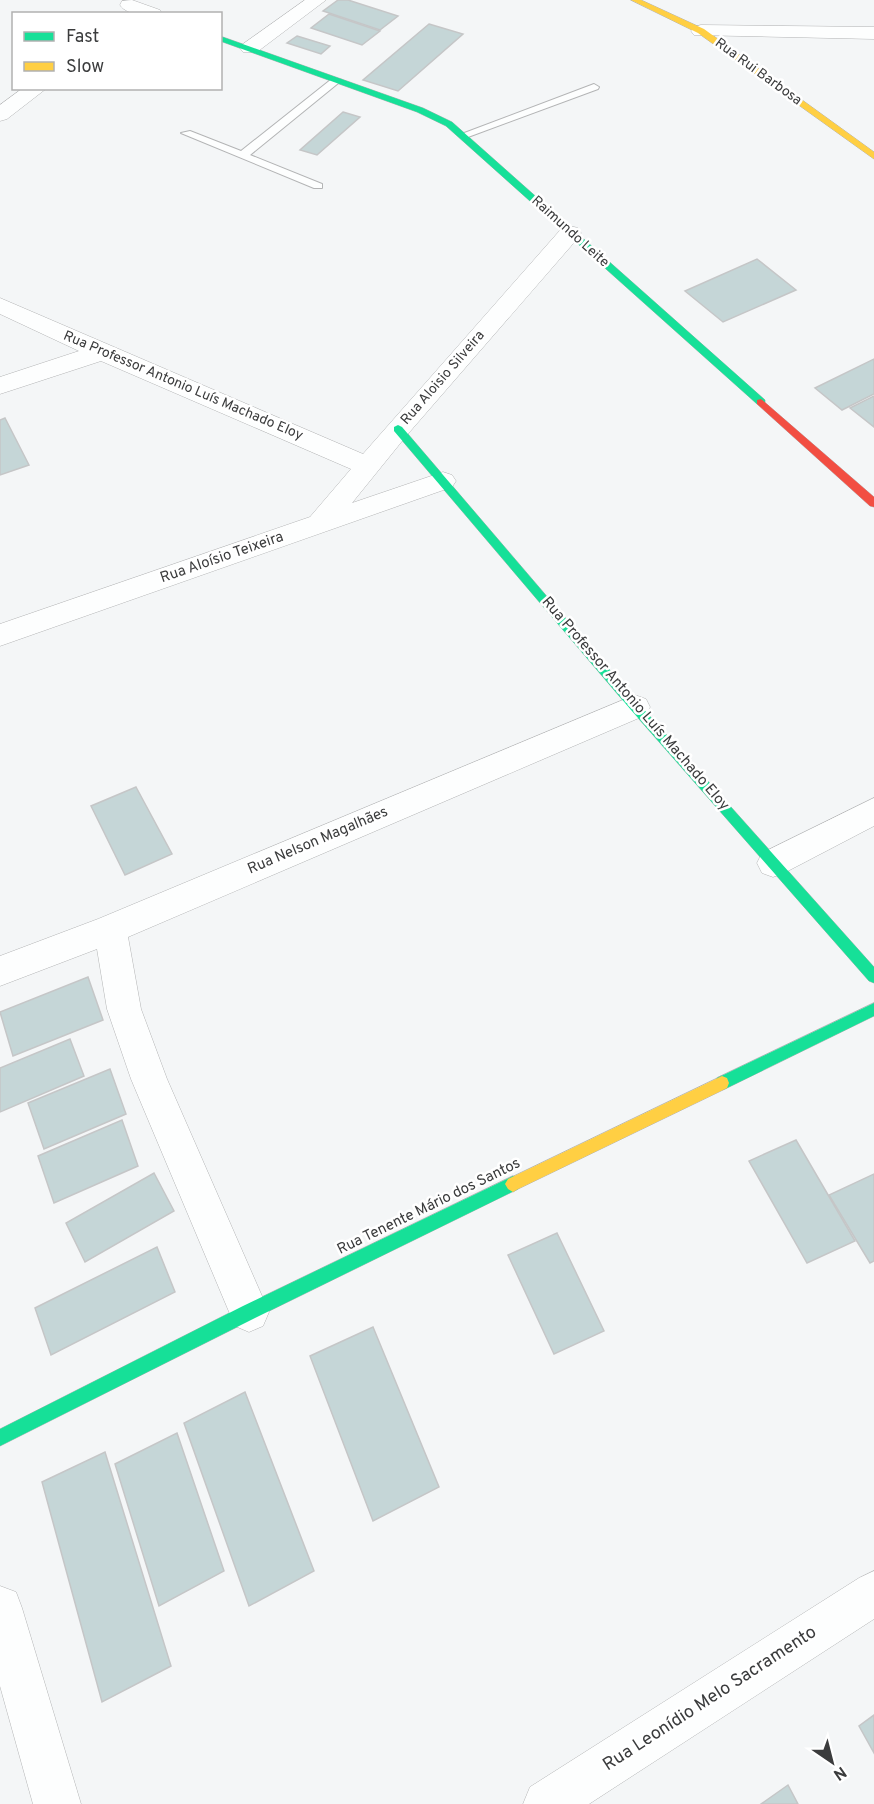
<svg xmlns="http://www.w3.org/2000/svg" width="874" height="1804" viewBox="0 0 874 1804" font-family="Overpass,sans-serif">
<style>
.building{fill:#c5d6d7;stroke:#c5c6c7;stroke-width:1.5}
.lines{fill:none;stroke-linecap:round;stroke-linejoin:round}
.lane-casing{stroke:#b3b4b5;stroke-width:2}
.street-casing{stroke:#b3b4b5;stroke-width:1}
.fast-casing{stroke:#b3b4b5;stroke-width:1}
.slow-casing{stroke:#b3b4b5;stroke-width:1}
.jam-casing{stroke:#b3b4b5;stroke-width:1}
.lane{fill:#fdfefe;fill-rule:evenodd}
.street{fill:#fdfefe;fill-rule:evenodd}
.fast{fill:#16e098;fill-rule:evenodd}
.slow{fill:#ffcf43;fill-rule:evenodd}
.jam{fill:#f24e42;fill-rule:evenodd}
.labels{text-anchor:middle;dominant-baseline:central;stroke-width:5;stroke-linejoin:round;paint-order:stroke}
.far-street-label{font-size:14px;fill:#3b3c3d;stroke:#fff}
.street-label{font-size:15px;fill:#3b3c3d;stroke:#fff}
.near-street-label{font-size:18px;fill:#3b3c3d;stroke:#fff}
</style>
<rect width="100%" height="100%" fill="#f4f6f7"/>
<!-- building -->
<g class="building">
<polygon points="338,0 348,0 398,16 380,30 323,11"/>
<polygon points="329,14 380,31 362,45 311,28"/>
<polygon points="429,24 463,34 398,91 363,80"/>
<polygon points="297,36 330,46 321,54 287,43"/>
<polygon points="343,112 360,117 317,155 300,150"/>
<polygon points="757,259 796,290 723,322 685,291"/>
<polygon points="874,359 874,394 842,410 815,388"/>
<polygon points="874,396 874,427 850,408"/>
<polygon points="5,418 29,465 0,475 0,420"/>
<polygon points="136,787 172,854 125,875 91,806"/>
<polygon points="88,977 103,1020 13,1056 0,1012"/>
<polygon points="70,1039 84,1076 0,1112 0,1068"/>
<polygon points="110,1069 126,1114 44,1149 28,1103"/>
<polygon points="122,1120 138,1166 54,1203 38,1156"/>
<polygon points="796,1140 855,1241 807,1263 749,1161"/>
<polygon points="154,1173 174,1211 85,1262 66,1223"/>
<polygon points="874,1174 874,1261 870,1263 829,1195"/>
<polygon points="557,1233 604,1331 554,1354 508,1255"/>
<polygon points="157,1247 175,1292 51,1355 35,1308"/>
<polygon points="373,1327 439,1487 373,1521 310,1356"/>
<polygon points="245,1392 314,1571 249,1606 184,1423"/>
<polygon points="177,1433 224,1571 159,1606 115,1464"/>
<polygon points="105,1452 171,1666 102,1702 42,1482"/>
<polygon points="874,1715 874,1753 859,1726"/>
<polygon points="788,1785 798,1804 761,1804"/>
</g>
<g class="lines">
<defs>
<g id="lane">
<polygon points="333,78 342,80 250,155 322,184 322,188 314,188 181,133 190,131 241,151"/>
<polygon points="594,84 599,87 598,89 468,137 459,135"/>
</g>
<g id="street">
<path d="M132,0L160,10L162,14C149,14 128,17 120,5L122,1Z"/>
<polygon points="305,0 326,0 257,52 243,52 240,48 243,44"/>
<polygon points="701,25 874,27 874,39 694,35 691,31 694,27"/>
<polygon points="23,88 47,88 7,119 0,121 0,105"/>
<polygon points="570,226 578,228 581,233 578,238 407,435 352,503 443,472 452,475 456,481 452,487 0,646 0,624 310,517 351,469 101,361 0,394 0,377 79,351 0,314 0,298 363,454 562,228"/>
<polygon points="635,695 646,699 650,707 646,715 128,937 141,1009 167,1079 269,1312 263,1326 249,1332 235,1326 131,1079 107,1009 97,949 0,986 0,956 98,919"/>
<polygon points="874,798 874,826 784,873 773,877 762,873 757,863 762,853"/>
<polygon points="874,1571 874,1619 589,1804 523,1804 530,1787 859,1578"/>
<polygon points="0,1586 16,1592 22,1608 81,1804 33,1804 0,1686"/>
</g>
<g id="fast">
<polygon points="220,36 423,108 452,122 765,400 765,404 757,404 446,126 417,112 220,41"/>
<polygon points="398,425 402,427 639,704 874,967 874,983 869,981 631,710 394,431 394,427"/>
<polygon points="874,1003 874,1016 727,1088 722,1090 717,1088 715,1083 717,1078"/>
<polygon points="513,1176 518,1179 521,1184 518,1189 255,1318 0,1446 0,1429 243,1306"/>
</g>
<g id="slow">
<polygon points="631,0 641,0 704,29 874,152 874,159 698,33"/>
<polygon points="722,1076 727,1078 729,1083 727,1088 518,1189 513,1192 508,1189 505,1184 508,1179"/>
</g>
<polygon id="jam" points="761,399 874,497 874,507 870,506 757,404 757,400"/>
</defs>
<!-- lane casing -->
<use href="#lane" class="lane-casing"/>
<!-- street casing -->
<use href="#street" class="street-casing"/>
<!-- fast casing -->
<use href="#fast" class="fast-casing"/>
<!-- slow casing -->
<use href="#slow" class="slow-casing"/>
<!-- jam casing -->
<use href="#jam" class="jam-casing"/>
<!-- lane -->
<use href="#lane" class="lane"/>
<!-- street -->
<use href="#street" class="street"/>
<!-- fast -->
<use href="#fast" class="fast"/>
<!-- slow -->
<use href="#slow" class="slow"/>
<!-- jam -->
<use href="#jam" class="jam"/>
</g>
<g class="labels">
<!-- far-street labels -->
<g class="far-street-label">
<text transform="translate(758 72) rotate(36)">Rua Rui Barbosa</text>
<text transform="translate(570 232) rotate(42)">Raimundo Leite</text>
<text transform="translate(443 378) rotate(-49)">Rua Aloisio Silveira</text>
<text transform="translate(183 386) rotate(23)">Rua Professor Antonio Luís Machado Eloy</text>
</g>
<!-- street labels -->
<g class="street-label">
<text transform="translate(222 558) rotate(-19)">Rua Aloísio Teixeira</text>
<text transform="translate(635 704) rotate(49)">Rua Professor Antonio Luís Machado Eloy</text>
<text transform="translate(318 841) rotate(-23)">Rua Nelson Magalhães</text>
<text transform="translate(429 1207) rotate(-26)">Rua Tenente Mário dos Santos</text>
</g>
<!-- near-street labels -->
<g class="near-street-label">
<text transform="translate(710 1699) rotate(-33)">Rua Leonídio Melo Sacramento</text>
</g>
</g>
<!-- legend -->
<rect x="12" y="12" width="210" height="78" fill="#ffffff" stroke="#b1b1b1" stroke-width="1.5"/>
<rect x="24" y="32" width="30" height="9" fill="#16e098" stroke="#b1b1b1" stroke-width="1.5"/>
<text x="66" y="42" font-size="18" fill="#3b3c3d">Fast</text>
<rect x="24" y="62" width="30" height="9" fill="#ffcf43" stroke="#b1b1b1" stroke-width="1.5"/>
<text x="66" y="72" font-size="18" fill="#3b3c3d">Slow</text>
<!-- north arrow -->
<g transform="translate(832 1762) rotate(145)" stroke="#ffffff" stroke-width="4.5" paint-order="stroke">
<path d="M0-4.5L10 22L0 15L-10 22Z" fill="#3b3c3d"/>
<text y="-9" font-size="16" font-weight="bold" text-anchor="middle" fill="#3b3c3d">N</text>
</g>
</svg>
